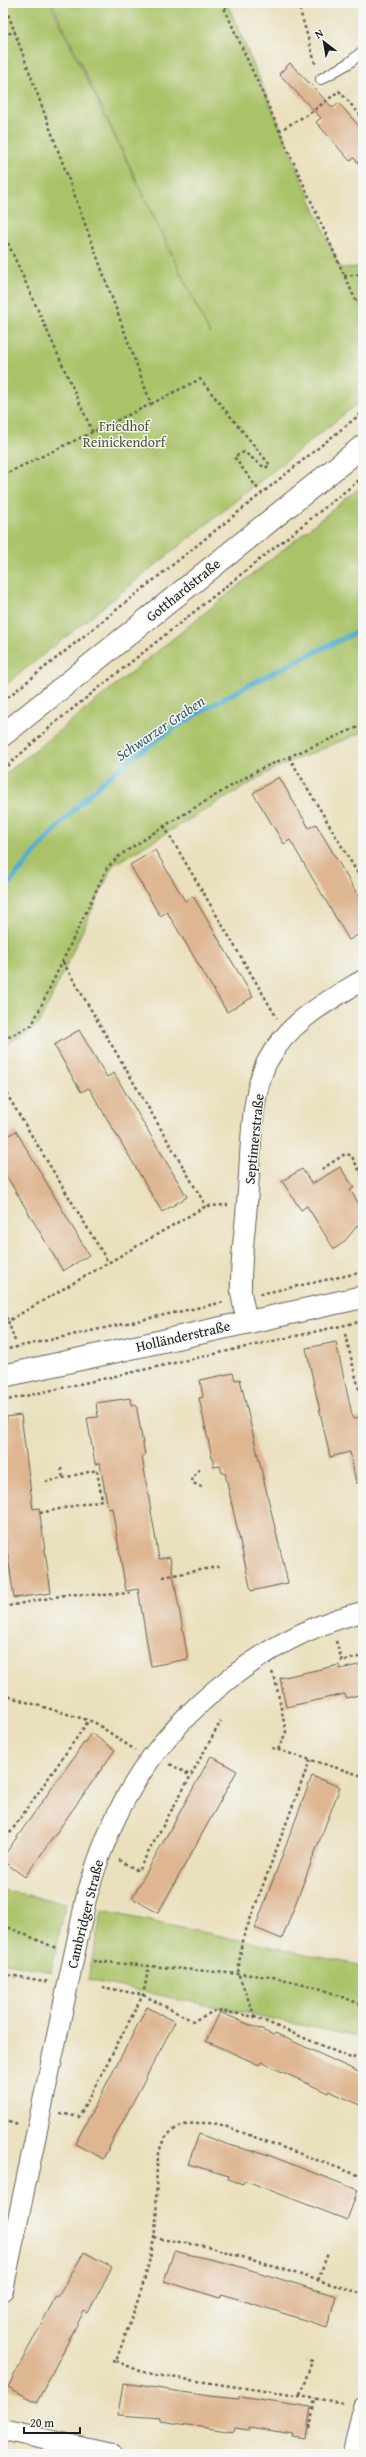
<svg xmlns="http://www.w3.org/2000/svg" width="366" height="2457" viewBox="0 0 366 2457" font-family="'Gentium Book Plus',serif">
<style>
.green{fill:#aac268;stroke:#636f42}
.lines{fill:none;stroke-linecap:round;stroke-linejoin:round}
.stream{stroke:#50aece;stroke-width:5.5}
.building{fill:#deb691}
.lane-casing{stroke:#646154;stroke-width:12}
.street-casing{stroke:#646154;stroke-width:22}
.secondary-casing{stroke:#646154;stroke-width:24}
.path{stroke:#646154;stroke-width:2.5;stroke-dasharray:3 3;stroke-linecap:butt}
.lane{stroke:#fff;stroke-width:10}
.street{stroke:#fff;stroke-width:20}
.secondary{stroke:#fff;stroke-width:22}
.labels{text-anchor:middle;dominant-baseline:central;stroke-width:3;stroke-linejoin:round;paint-order:stroke}
.park-label{font-size:14px;fill:#4e5637;stroke:#f6f6f2}
.street-label{font-size:14px;fill:#1c1c1c;stroke:#f6f6f2}
.water-label{font-size:15px;font-style:italic;fill:#335e6c;stroke:#f6f6f2}
</style>
<rect width="100%" height="100%" fill="#f6f6f2"/>
<filter id="ink" filterUnits="userSpaceOnUse"><feTurbulence type="fractalNoise" baseFrequency=".025" numOctaves="2"/><feDisplacementMap in="SourceGraphic" scale="8" xChannelSelector="R" yChannelSelector="G"/><feConvolveMatrix kernelMatrix="1 2 1 2 8 2 1 2 1" color-interpolation-filters="sRGB"/></filter>
<filter id="wash" filterUnits="userSpaceOnUse"><feTurbulence type="fractalNoise" baseFrequency=".012" numOctaves="4" result="noise"/><feDisplacementMap in="SourceGraphic" scale="16" xChannelSelector="R" yChannelSelector="G"/><feGaussianBlur stdDeviation="0.9" result="paint"/><feColorMatrix in="noise" values="0 0 0 0 0 0 0 0 0 0 0 0 0 0 0 0 0 1.4 0 .05"/><feComposite in="paint" operator="in"/></filter>
<g filter="url(#wash)">
<rect width="100%" height="100%" fill="#eae0bd"/>
<!-- green -->
<g class="green">
<polygon points="3,3 50,3 210,334 52,3 227,3 340,268 363,267 363,399 3,687"/>
<polygon points="363,485 363,732 274,769 113,865 38,1026 3,1047 3,776"/>
<polygon points="3,1890 66,1903 51,1972 3,1962"/>
<polygon points="102,1911 363,1966 363,2038 88,1980"/>
</g>
<g class="lines">
<!-- stream -->
<path class="stream" d="M3,891C32,856 61,821 94,790C171,719 270,673 363,629"/>
</g>
<g id="blocks">
<!-- building -->
<g class="building">
<polygon points="290,63 333,108 339,103 363,131 363,169 354,158 350,161 316,122 321,118 279,74"/>
<polygon points="279,777 309,828 316,824 363,904 363,932 349,940 290,840 284,844 253,793"/>
<polygon points="155,850 185,901 193,896 253,997 227,1012 167,912 160,916 130,865"/>
<polygon points="79,1030 107,1077 114,1073 187,1197 162,1212 89,1088 81,1092 54,1045"/>
<polygon points="16,1131 89,1255 63,1271 3,1170 3,1139"/>
<polygon points="340,1167 354,1188 350,1190 363,1210 363,1219 343,1243 334,1249 307,1206 301,1210 282,1181 302,1169 312,1184"/>
<polygon points="336,1342 353,1419 363,1416 363,1482 356,1483 350,1452 330,1457 306,1348"/>
<polygon points="233,1373 235,1380 240,1379 288,1583 251,1591 225,1473 222,1473 220,1466 214,1467 199,1398 203,1397 200,1380"/>
<polygon points="130,1398 131,1405 136,1404 145,1455 142,1456 159,1559 170,1557 188,1659 151,1666 138,1589 126,1591 112,1508 108,1509 100,1463 95,1464 87,1418 98,1417 96,1403"/>
<polygon points="21,1415 33,1509 39,1508 51,1593 14,1598 3,1522 3,1420 7,1420 6,1417"/>
<polygon points="363,1664 363,1694 346,1698 345,1694 286,1707 280,1678 339,1665 340,1669"/>
<polygon points="91,1733 115,1750 25,1877 3,1861 3,1857"/>
<polygon points="211,1756 237,1771 158,1913 132,1898"/>
<polygon points="312,1776 340,1787 282,1939 255,1928"/>
<polygon points="147,2007 175,2022 103,2159 75,2144"/>
<polygon points="220,2012 273,2035 275,2033 363,2074 363,2106 329,2091 328,2093 261,2062 259,2065 206,2041"/>
<polygon points="199,2134 226,2144 255,2152 255,2150 358,2190 347,2220 244,2180 243,2184 228,2179 229,2176 188,2164"/>
<polygon points="174,2251 231,2264 336,2296 327,2327 222,2294 220,2298 164,2281"/>
<polygon points="84,2252 112,2267 88,2313 84,2311 37,2402 8,2387 56,2296 58,2297"/>
<polygon points="123,2383 209,2396 239,2399 239,2396 311,2407 306,2438 292,2436 293,2434 249,2427 249,2430 235,2428 234,2432 161,2421 161,2418 118,2415"/>
</g>
</g>
</g>
<g filter="url(#ink)">
<use href="#blocks" fill-opacity="0" stroke="#646154" stroke-width="1"/>
<g class="lines">
<defs>
<polyline id="lane" points="321,79 349,63 363,51"/>
<g id="street">
<path d="M247,1321C245,1311 242,1301 241,1291C240,1262 245,1232 247,1203C251,1163 249,1097 267,1062C288,1022 326,1002 363,980"/>
<path d="M3,2290L86,1899C97,1859 111,1822 132,1787C179,1707 272,1633 363,1612"/>
<polyline points="3,2430 111,2454"/>
<polyline points="353,2454 363,2408"/>
</g>
<g id="secondary">
<polyline points="3,735 363,446"/>
<polyline points="3,1376 363,1297"/>
</g>
</defs>
<!-- lane casing -->
<use href="#lane" class="lane-casing"/>
<!-- street casing -->
<use href="#street" class="street-casing"/>
<!-- secondary casing -->
<use href="#secondary" class="secondary-casing"/>
<!-- path -->
<g class="path">
<polyline points="222,3 355,299 363,308"/>
<polyline points="298,3 316,66"/>
<polyline points="225,8 233,3"/>
<polyline points="3,36 15,31"/>
<polyline points="279,131 313,111 339,91 363,118"/>
<polyline points="3,232 93,433"/>
<polyline points="344,276 363,274"/>
<polyline points="151,404 200,379 270,465 265,468 244,452 234,457 258,489"/>
<polyline points="3,475 151,404 4,3"/>
<polyline points="3,701 363,412"/>
<polyline points="289,757 363,882"/>
<polyline points="3,770 56,722 363,477"/>
<polyline points="164,826 277,1018"/>
<polyline points="63,962 206,1206"/>
<polyline points="3,1040 32,1025 107,868 119,856 164,826 260,769 363,725"/>
<polyline points="3,1088 108,1262"/>
<polyline points="322,1169 345,1154 351,1155 363,1177"/>
<polyline points="260,1294 363,1272"/>
<polyline points="3,1312 8,1321"/>
<polyline points="345,1334 363,1405"/>
<polyline points="15,1341 8,1321 206,1206 228,1205"/>
<polyline points="3,1350 224,1302"/>
<polyline points="3,1401 363,1321"/>
<polyline points="61,1468 63,1478"/>
<polyline points="200,1469 192,1478 193,1483 204,1488"/>
<polyline points="40,1513 102,1500 97,1470 46,1482"/>
<polyline points="163,1577 222,1566"/>
<polyline points="3,1607 70,1594 103,1595 130,1593"/>
<polyline points="336,1641 342,1661 363,1656"/>
<polyline points="272,1672 275,1679 286,1732 278,1750"/>
<polyline points="3,1695 94,1722 135,1750"/>
<polyline points="272,1748 363,1776"/>
<polyline points="170,1764 191,1776"/>
<polyline points="3,1843 89,1720"/>
<polyline points="119,1860 138,1871 221,1721"/>
<polyline points="3,1925 56,1948"/>
<polyline points="93,1961 273,1977 316,1987 363,2005"/>
<polyline points="3,1974 50,1982"/>
<polyline points="102,1987 143,1995 193,2021 217,2010 255,2017 353,2059 355,2056"/>
<polyline points="360,2004 363,1988"/>
<polyline points="255,2017 238,1973 242,1941 310,1760"/>
<polyline points="60,2113 79,2117 143,1995 149,1966"/>
<polyline points="3,2120 18,2125"/>
<polyline points="154,2238 210,2247 363,2294"/>
<polyline points="318,2280 328,2253"/>
<path d="M112,2360L116,2361C132,2316 152,2269 156,2221C158,2199 152,2154 166,2137C179,2121 201,2122 219,2124L363,2177"/>
<polyline points="116,2361 140,2371 157,2375 345,2403"/>
<polyline points="300,2395 312,2361 306,2359"/>
<polyline points="310,2428 315,2398"/>
</g>
<!-- lane -->
<use href="#lane" class="lane"/>
<!-- street -->
<use href="#street" class="street"/>
<!-- secondary -->
<use href="#secondary" class="secondary"/>
</g>
</g>
<g class="labels">
<!-- park labels -->
<g class="park-label">
<text x="124" y="426">Friedhof<tspan x="124" dy="16">Reinickendorf</tspan></text>
</g>
<!-- street labels -->
<g class="street-label">
<text transform="translate(183 590) rotate(-39)">Gotthardstraße</text>
<text transform="translate(254 1139) rotate(-84)">Septimerstraße</text>
<text transform="translate(183 1336) rotate(-13)">Holländerstraße</text>
<text transform="translate(85 1914) rotate(-76)">Cambridger Straße</text>
</g>
<!-- water labels -->
<g class="water-label">
<text transform="translate(160 728) rotate(-34)">Schwarzer Graben</text>
</g>
</g>
<!-- margin -->
<rect width="366" height="2457" fill="none" stroke="#f6f6f2" stroke-width="16"/>
<!-- north arrow -->
<g transform="translate(324 42) rotate(329)" stroke="#f6f6f2" stroke-width="3" paint-order="stroke">
<path d="M0-3L7 15L0 10L-7 15Z" fill="#1c1c1c"/>
<text y="-6" font-size="11" font-weight="bold" text-anchor="middle" fill="#1c1c1c">N</text>
</g>
<!-- scale -->
<path d="M24 2427v6h56v-6" fill="none" stroke="#1c1c1c" stroke-width="2"/>
<text x="30" y="2427" font-size="12" fill="#1c1c1c" stroke="#f6f6f2" stroke-width="3" paint-order="stroke">20 m</text>
</svg>
